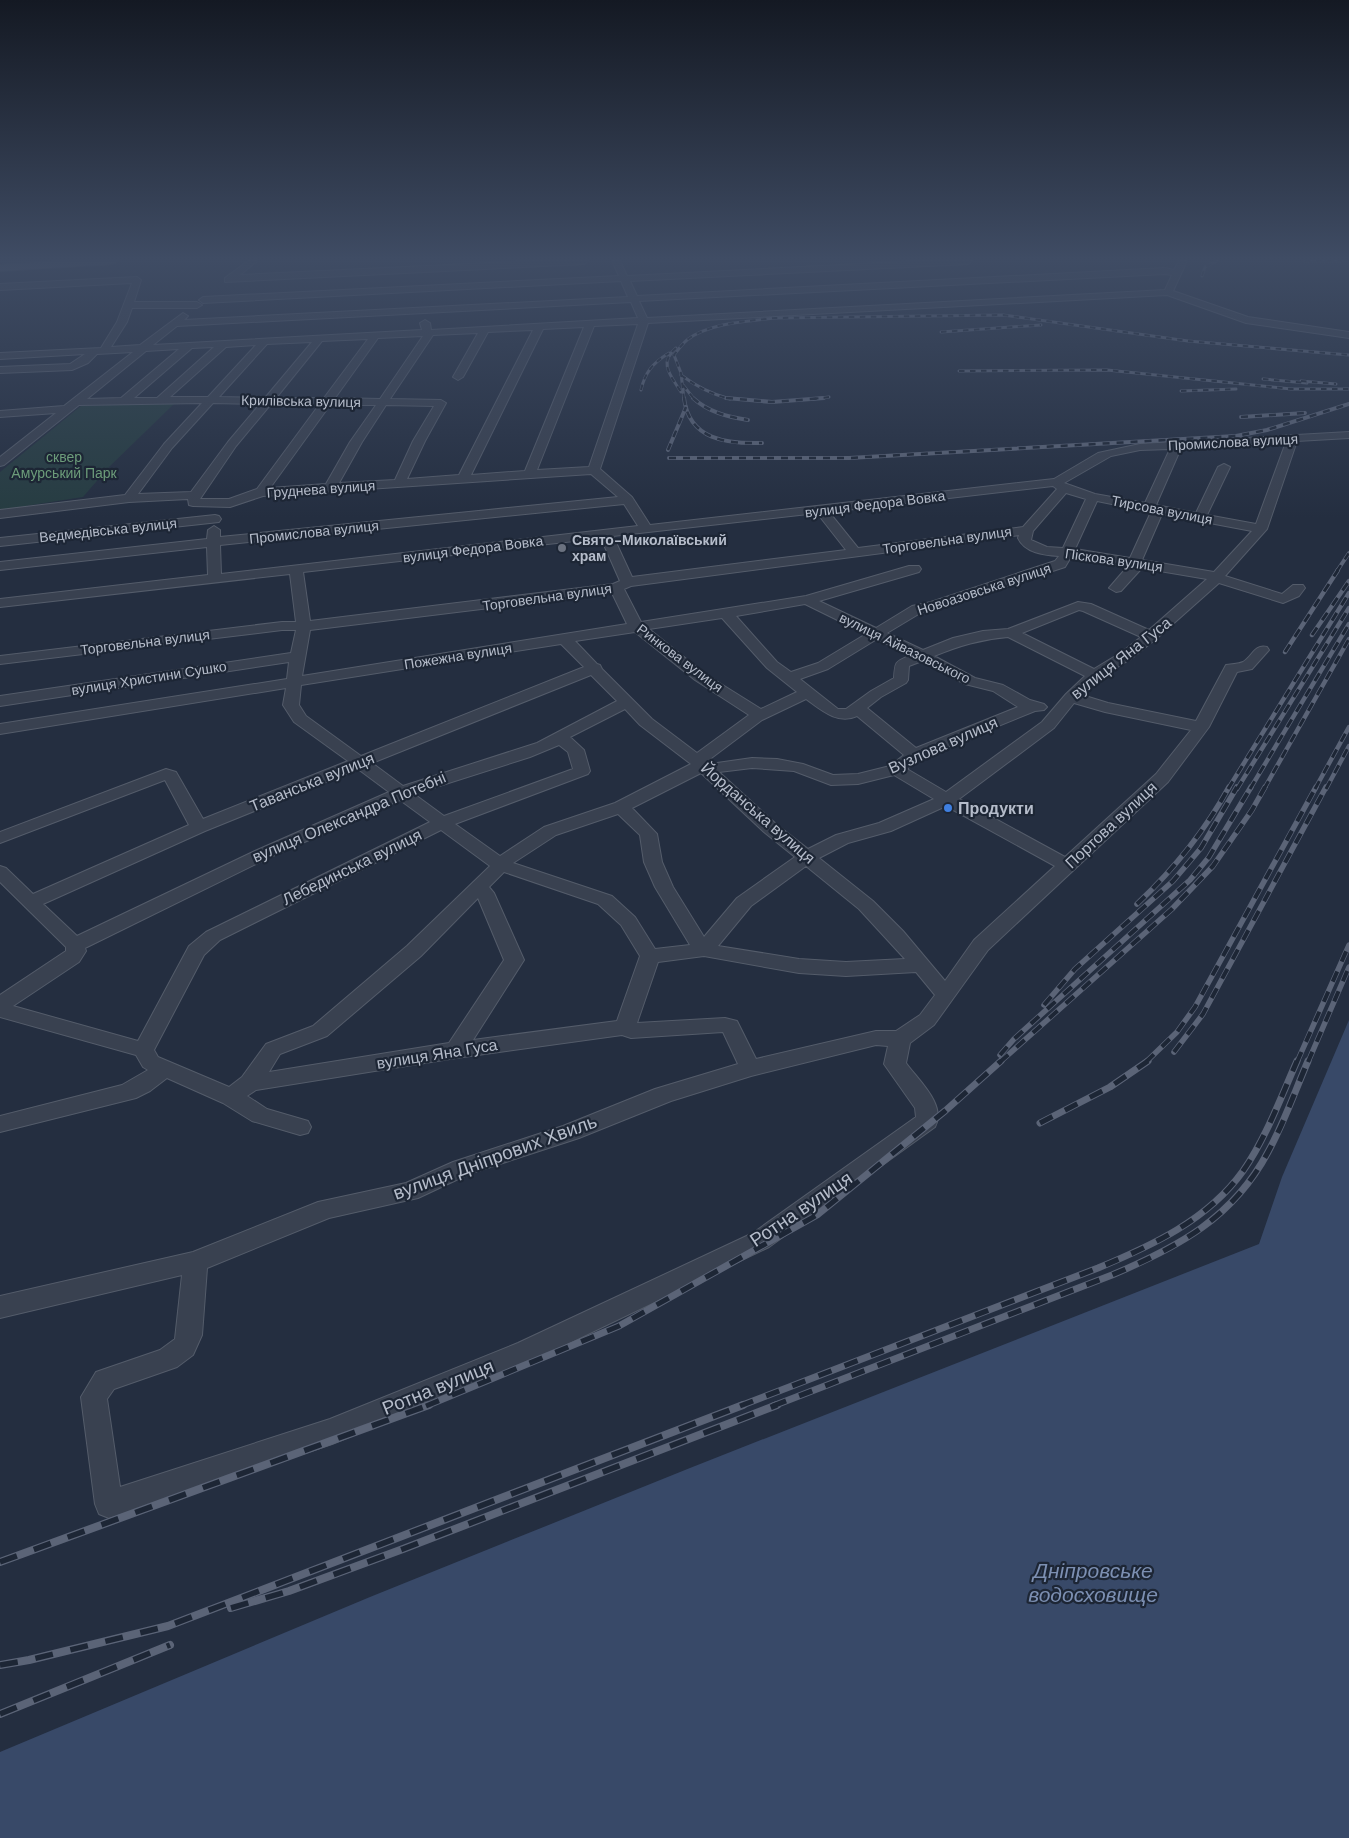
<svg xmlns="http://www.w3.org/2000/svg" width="1349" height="1838" viewBox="0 0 1349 1838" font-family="'DM Sans',sans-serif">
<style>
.green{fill:#263c41}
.water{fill:#384968}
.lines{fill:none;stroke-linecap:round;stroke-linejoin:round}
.minor-casing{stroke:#545c6a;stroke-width:2}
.major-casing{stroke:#424a59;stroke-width:2}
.minor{fill:#394150;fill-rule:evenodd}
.major{fill:#576070;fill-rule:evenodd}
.rail-far5-casing{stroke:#5b6477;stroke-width:3}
.rail-far4-casing{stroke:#5b6477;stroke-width:4}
.rail-far3-casing{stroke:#5b6477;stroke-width:4.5}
.rail-far2-casing{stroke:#5b6477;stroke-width:5.5}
.rail-far1-casing{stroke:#5b6477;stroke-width:7}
.rail-casing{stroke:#5b6477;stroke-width:8}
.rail-far5{stroke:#1d2635;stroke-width:2;stroke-dasharray:5.5;stroke-linecap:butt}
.rail-far4{stroke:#1d2635;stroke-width:2.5;stroke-dasharray:7;stroke-linecap:butt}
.rail-far3{stroke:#1d2635;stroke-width:3;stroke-dasharray:9;stroke-linecap:butt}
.rail-far2{stroke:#1d2635;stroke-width:4;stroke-dasharray:11;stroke-linecap:butt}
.rail-far1{stroke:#1d2635;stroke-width:5;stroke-dasharray:14;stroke-linecap:butt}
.rail{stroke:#1d2635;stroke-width:5.5;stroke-dasharray:18;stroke-linecap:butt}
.worship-dot{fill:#6b7280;stroke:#1d2635;stroke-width:2}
.shop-dot{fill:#3f7fe0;stroke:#1d2635;stroke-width:2}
.labels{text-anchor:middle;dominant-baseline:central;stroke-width:4.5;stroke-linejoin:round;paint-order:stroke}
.far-street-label{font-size:14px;fill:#b5bcca;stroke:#1d2635}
.far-park-label{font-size:14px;fill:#6c9c7a;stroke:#1d2635}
.far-poi-label{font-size:14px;font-weight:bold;fill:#b5bcca;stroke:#1d2635;text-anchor:start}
.street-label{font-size:16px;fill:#b5bcca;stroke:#1d2635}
.poi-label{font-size:16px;font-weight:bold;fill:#b5bcca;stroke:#1d2635;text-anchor:start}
.near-street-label{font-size:19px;fill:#b5bcca;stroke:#1d2635}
.near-water-label{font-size:21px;font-style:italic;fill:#7c8fb2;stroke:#1d2635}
</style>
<rect width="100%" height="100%" fill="#242e40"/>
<!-- green -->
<polygon class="green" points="176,402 108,468 83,497 0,510 0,472 81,406"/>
<!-- water -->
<polygon class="water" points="1349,1020 1349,1838 0,1838 0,1752 370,1597 690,1468 1259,1244 1282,1177"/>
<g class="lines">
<defs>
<g id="minor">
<polygon points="248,261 257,261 240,275 532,261 588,261 584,264 225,282 225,278"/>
<path d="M612,261H620L627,276L919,261H972L968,264L630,281L637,296L1165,268L1174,270L1179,261H1187L1173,291L1248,317L1349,332V338L1246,323L1167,295L648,323L600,469L632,497L650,525L1054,479L1098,453L1140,444L1349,432V438L1297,441L1267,529L1225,576L1282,594L1293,585H1303L1305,588L1299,596L1283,603L1219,583L1156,639L1132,658L1100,678L1082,695L1108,703L1196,721L1226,665C1231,664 1239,664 1243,662C1253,656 1254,644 1267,647L1269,650L1252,669L1237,672L1209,727L1168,782L988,950L934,1025L910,1043L906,1063C918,1080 947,1105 935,1127L769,1247L536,1359L332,1444L109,1518L99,1514L95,1504L81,1397L96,1372L160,1350L175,1339L182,1275L0,1318V1296L193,1252L318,1202L406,1183L453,1162L563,1126L655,1089L738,1064L723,1032L631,1038L622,1035L456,1058L256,1090L247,1096L267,1109L308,1121L311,1127L308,1133L300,1135L252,1121L223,1103L167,1078L150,1091L136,1098L0,1132V1116L122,1085L148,1070L143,1067L136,1055L0,1017V995L66,951V947L0,882V866L6,868L33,894L189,825L165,780L0,843V832L166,769L176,772L203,819L348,761L294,722L283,705L286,688L0,734V724L287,679L289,662L0,706V696L291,653L296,630H282L0,664V656L282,622H296L290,574L0,607V599L208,575L207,547L0,570V562L207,539L208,530L214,526L220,530V537L618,497L591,474L263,496L230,507L193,506L189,505L188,499L129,502L0,518V510L125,495L164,444L202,403L79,405L4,465L0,466V457L56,413L0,417V411L64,406L133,352L97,354L88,363L72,370L0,373V367L70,364L85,354L0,359V353L101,348L117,322L132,283L0,290V284L137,277L141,280L134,302H197L202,305L197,308H132L127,322L111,347L140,345L183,313L188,316L184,320L628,297L621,281L203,303L199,300L203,297L619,276ZM1165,274L1172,275L1165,290L647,318L639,301ZM631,302L638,318L431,330L430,323L425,320L420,323L422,330L153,345L177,326ZM638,324L589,467L537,470L594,326ZM584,327L525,471L471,475L543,329ZM533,330L459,475L407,479L425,441L446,403L441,400L390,399L433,335L478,333L453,377L458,380L463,377L488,332ZM423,336L380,399L335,398L378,338ZM368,339L324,398H276L322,341ZM312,342L265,398L219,397L267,344ZM256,345L208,397H170L226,347ZM214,347L157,398H134L192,348ZM179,349L121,398L87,399L146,351ZM213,403L260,404L228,442L191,492L138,494L172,448ZM271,404L319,405L257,489L229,499H200L236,446ZM330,405H376L350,442L326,484L270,488ZM386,405L434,406L413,441L395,480L339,483L362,442ZM1286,442L1256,524L1207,515L1230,467L1224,464L1218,467L1196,513L1156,505L1181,448ZM1170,449L1145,503L1095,494L1064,483L1111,456L1140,450ZM1053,486L1057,489L1023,527L858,548L829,512ZM1066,493L1086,499L1063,548L1047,547L1031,540L1033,531ZM1097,501L1151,512L1130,558L1075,549ZM624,504L638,526L221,574L220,545ZM817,513L846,550L632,577L613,536ZM1162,514L1252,531L1214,572L1142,560ZM1019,535L1018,538C1025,553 1044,555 1059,556L1055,561L931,602L912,606L876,628L819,601L919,572L921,569L919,566H909L806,596L641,622L624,589L631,586ZM601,538L620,581L613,584L310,621L303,572ZM1071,557L1128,566L1109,588L1116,592L1121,591L1142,568L1207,579L1149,630L1091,604L1078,602L1008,629L983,631L953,638L923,650L887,633L922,612L940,608L1065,567ZM612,593L627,624L302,676L310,630ZM805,604L866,634L818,663L791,672L777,662L736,616ZM1079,610L1083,611L1141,637L1122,652L1094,669L1022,633ZM722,618L767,668L797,692L761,709L705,674L649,629ZM635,632L695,680L749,715L697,753L652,719L602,669L600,665L597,664L575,641ZM1008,637L1085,676L1066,694L1042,722L946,792L907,769L920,758L1035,711L1044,710L1047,707L1044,704L1030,700L1003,685L975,678L934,656C959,646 981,639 1008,637ZM877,639L911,655C895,662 895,661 894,678L871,691L846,709H838L800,679L828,669ZM561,644L584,667L361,756L306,716L299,705L301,685ZM922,661L965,684L993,691L1018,707L916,748L867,708L881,697L906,683L908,680L909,666ZM591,675L617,701L537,743L403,786L372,763ZM806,699C821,710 838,725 857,716L904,755L890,766L858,774L833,775L803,764L777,759L752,758L710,764V759L762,720ZM1074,703L1105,712L1191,730L1156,774L1065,857L959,799L1054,728ZM625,709L640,725L691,764L615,803L544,827L500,856L455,824L588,774L590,771L584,750L570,737ZM559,745L568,752L573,769L444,816L414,794L530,757ZM752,768L794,771L831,785L858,784L894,775L934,799L879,823L836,835L808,849L776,824L719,772ZM358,769L389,792L255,851L77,936L43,904L205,831ZM701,773L764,832L795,857L737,898L704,937L673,887L662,862L657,834L632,808ZM400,800L430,822L206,932L189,946L138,1041L13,1006L79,962L86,951L85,948L268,858ZM946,806L1055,866L974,940L945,981L903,931L873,901L819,858L848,843L891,831ZM618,814L640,835L644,862L655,887L690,945L655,949L635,917L612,896L513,863L556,835ZM441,830L490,866L407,946L313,1026L266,1044L242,1077L229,1087L158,1057L154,1050L204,955L220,940ZM806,866L859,909L905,959L846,962L799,959L718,946L751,906ZM504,872L598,904L621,925L640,956L617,1021L473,1040L524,960L494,893L489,887ZM478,898L504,960L449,1043L269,1072L280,1054L327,1036L421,956ZM704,956L799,973L846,976L916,972L935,995L920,1015L896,1031H876L756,1059L737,1021L725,1018L637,1023L658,962ZM876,1045L888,1046L884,1064L915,1108L916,1117L753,1233L518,1343L330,1419L120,1487L107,1399L114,1389L177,1367L193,1355L202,1335L207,1268L329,1218L418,1198L469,1174L579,1138L671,1101L751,1076Z"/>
<polygon points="215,515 219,516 221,519 219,522 0,546 0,538"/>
</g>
<polygon id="major" points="61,261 118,261 113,264 0,271 0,265"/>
</defs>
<!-- minor casing -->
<use href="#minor" class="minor-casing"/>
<!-- major casing -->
<use href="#major" class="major-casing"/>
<!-- minor -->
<use href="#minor" class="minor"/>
<!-- major -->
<use href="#major" class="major"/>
<defs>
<g id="rail-far5">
<polyline points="1305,261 1342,261"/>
<polyline points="1202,276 1205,267 1217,261"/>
<polyline points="941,332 1041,325"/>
<path d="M676,348C658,363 671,376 681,392"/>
<polyline points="959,371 1107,370 1291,389 1349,389"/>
<path d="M681,375C697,387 711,394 730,399"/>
<polyline points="1263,379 1307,383"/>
<polyline points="1301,381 1336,384"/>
<polyline points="683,385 694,399"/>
<path d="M641,390C645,372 653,363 669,353"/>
<polyline points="1181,391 1236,389"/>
<path d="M684,399L681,373L674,355C678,350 682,344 687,340C708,323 749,321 775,318L1003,315L1188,341L1349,355"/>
<polyline points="813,399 829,397"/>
</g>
<g id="rail-far4">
<path d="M684,398C689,440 727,444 762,443"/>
<path d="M693,398C708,412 728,417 748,420"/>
<polyline points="726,398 772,402 824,398"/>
<polyline points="1241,417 1305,413"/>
<polyline points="668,450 686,407"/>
<polyline points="669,458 849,458 1236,436 1267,430 1349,404"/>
<polyline points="1337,571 1349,553"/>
</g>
<g id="rail-far3">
<polyline points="1312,635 1349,581"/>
<polyline points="1285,652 1338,570"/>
<polyline points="1228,789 1349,593"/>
<polyline points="1237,789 1349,608"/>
<polyline points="1250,789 1349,624"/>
<polyline points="1264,789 1349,639"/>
<polyline points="1315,789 1349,727"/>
<polyline points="1326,789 1349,746"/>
</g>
<g id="rail-far2">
<path d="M1137,904C1173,870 1205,831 1229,787"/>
<polyline points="1044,1005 1075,969 1173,881 1201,848 1237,787"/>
<polyline points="1174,1052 1203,1014 1326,787"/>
<polyline points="1000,1055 1014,1039 1190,880 1209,857 1251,787"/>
<polyline points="1000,1062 1172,909 1213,866 1252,810 1265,787"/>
<polyline points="1146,1062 1177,1032 1195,1007 1316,787"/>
<polyline points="1297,1062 1349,945"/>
<polyline points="1308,1062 1349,967"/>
</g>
<g id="rail-far1">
<polyline points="1040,1123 1110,1087 1148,1061"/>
<polyline points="426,1406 619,1326 817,1215 945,1111 1001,1061"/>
<path d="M740,1406L1098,1268C1151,1246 1208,1220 1243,1171C1266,1138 1281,1097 1297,1061"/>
<path d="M773,1406L1112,1275C1178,1247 1233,1218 1268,1152C1284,1123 1295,1091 1308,1061"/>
</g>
<g id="rail">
<polyline points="0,1562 429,1405"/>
<polyline points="231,1608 289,1591 403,1549 777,1405"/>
<polyline points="0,1665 29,1660 168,1626 743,1405"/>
<polyline points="0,1714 170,1645"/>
</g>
</defs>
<!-- rail-far5 casing -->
<use href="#rail-far5" class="rail-far5-casing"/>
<!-- rail-far4 casing -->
<use href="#rail-far4" class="rail-far4-casing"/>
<!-- rail-far3 casing -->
<use href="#rail-far3" class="rail-far3-casing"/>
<!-- rail-far2 casing -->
<use href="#rail-far2" class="rail-far2-casing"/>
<!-- rail-far1 casing -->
<use href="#rail-far1" class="rail-far1-casing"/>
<!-- rail casing -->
<use href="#rail" class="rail-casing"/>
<!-- rail-far5 -->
<use href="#rail-far5" class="rail-far5"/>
<!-- rail-far4 -->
<use href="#rail-far4" class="rail-far4"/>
<!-- rail-far3 -->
<use href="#rail-far3" class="rail-far3"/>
<!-- rail-far2 -->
<use href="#rail-far2" class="rail-far2"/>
<!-- rail-far1 -->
<use href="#rail-far1" class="rail-far1"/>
<!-- rail -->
<use href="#rail" class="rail"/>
</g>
<!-- sky -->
<linearGradient id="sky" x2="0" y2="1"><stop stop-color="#141923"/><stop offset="0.5" stop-color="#3f4c64"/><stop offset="1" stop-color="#3f4c64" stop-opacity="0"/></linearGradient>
<rect width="1349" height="518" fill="url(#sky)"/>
<!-- markers -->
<circle class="worship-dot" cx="562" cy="548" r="5"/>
<circle class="shop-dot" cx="948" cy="808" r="5"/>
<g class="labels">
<!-- far-street labels -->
<g class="far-street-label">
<text transform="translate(301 401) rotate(1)">Крилівська вулиця</text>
<text transform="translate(1233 442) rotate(-3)">Промислова вулиця</text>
<text transform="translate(321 489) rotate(-4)">Груднева вулиця</text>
<text transform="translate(875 504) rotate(-7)">вулиця Федора Вовка</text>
<text transform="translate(1162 510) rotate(11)">Тирсова вулиця</text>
<text transform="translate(108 530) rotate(-6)">Ведмедівська вулиця</text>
<text transform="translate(314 532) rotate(-6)">Промислова вулиця</text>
<text transform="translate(947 540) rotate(-8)">Торговельна вулиця</text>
<text transform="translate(473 549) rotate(-7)">вулиця Федора Вовка</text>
<text transform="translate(1114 560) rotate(8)">Піскова вулиця</text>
<text transform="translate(984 589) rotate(-18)">Новоазовська вулиця</text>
<text transform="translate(547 597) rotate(-8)">Торговельна вулиця</text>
<text transform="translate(145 642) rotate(-7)">Торговельна вулиця</text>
<text transform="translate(905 648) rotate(26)">вулиця Айвазовського</text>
<text transform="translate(458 656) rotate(-9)">Пожежна вулиця</text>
<text transform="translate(680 658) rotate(37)">Ринкова вулиця</text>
<text transform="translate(149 678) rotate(-9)">вулиця Христини Сушко</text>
</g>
<!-- far-park labels -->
<g class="far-park-label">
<text x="64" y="457">сквер<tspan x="64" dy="16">Амурський Парк</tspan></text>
</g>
<!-- far-poi labels -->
<g class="far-poi-label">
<text x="572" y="540">Свято-Миколаївський<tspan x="572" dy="16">храм</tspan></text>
</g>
<!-- street labels -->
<g class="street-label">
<text transform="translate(1121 658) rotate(-38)">вулиця Яна Гуса</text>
<text transform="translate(943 745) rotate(-24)">Вузлова вулиця</text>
<text transform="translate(312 782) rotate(-22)">Таванська вулиця</text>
<text transform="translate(758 813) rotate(41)">Йорданська вулиця</text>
<text transform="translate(349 817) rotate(-23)">вулиця Олександра Потебні</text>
<text transform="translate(1111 825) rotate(-43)">Портова вулиця</text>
<text transform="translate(352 867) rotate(-26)">Лебединська вулиця</text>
<text transform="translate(437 1054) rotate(-9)">вулиця Яна Гуса</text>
</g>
<!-- poi labels -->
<g class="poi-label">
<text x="958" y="808">Продукти</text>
</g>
<!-- near-street labels -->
<g class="near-street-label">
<text transform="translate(495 1157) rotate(-20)">вулиця Дніпрових Хвиль</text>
<text transform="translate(801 1209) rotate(-34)">Ротна вулиця</text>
<text transform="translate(438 1387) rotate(-22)">Ротна вулиця</text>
</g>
<!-- near-water labels -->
<g class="near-water-label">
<text x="1093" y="1571">Дніпровське<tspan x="1093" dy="24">водосховище</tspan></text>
</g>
</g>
</svg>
